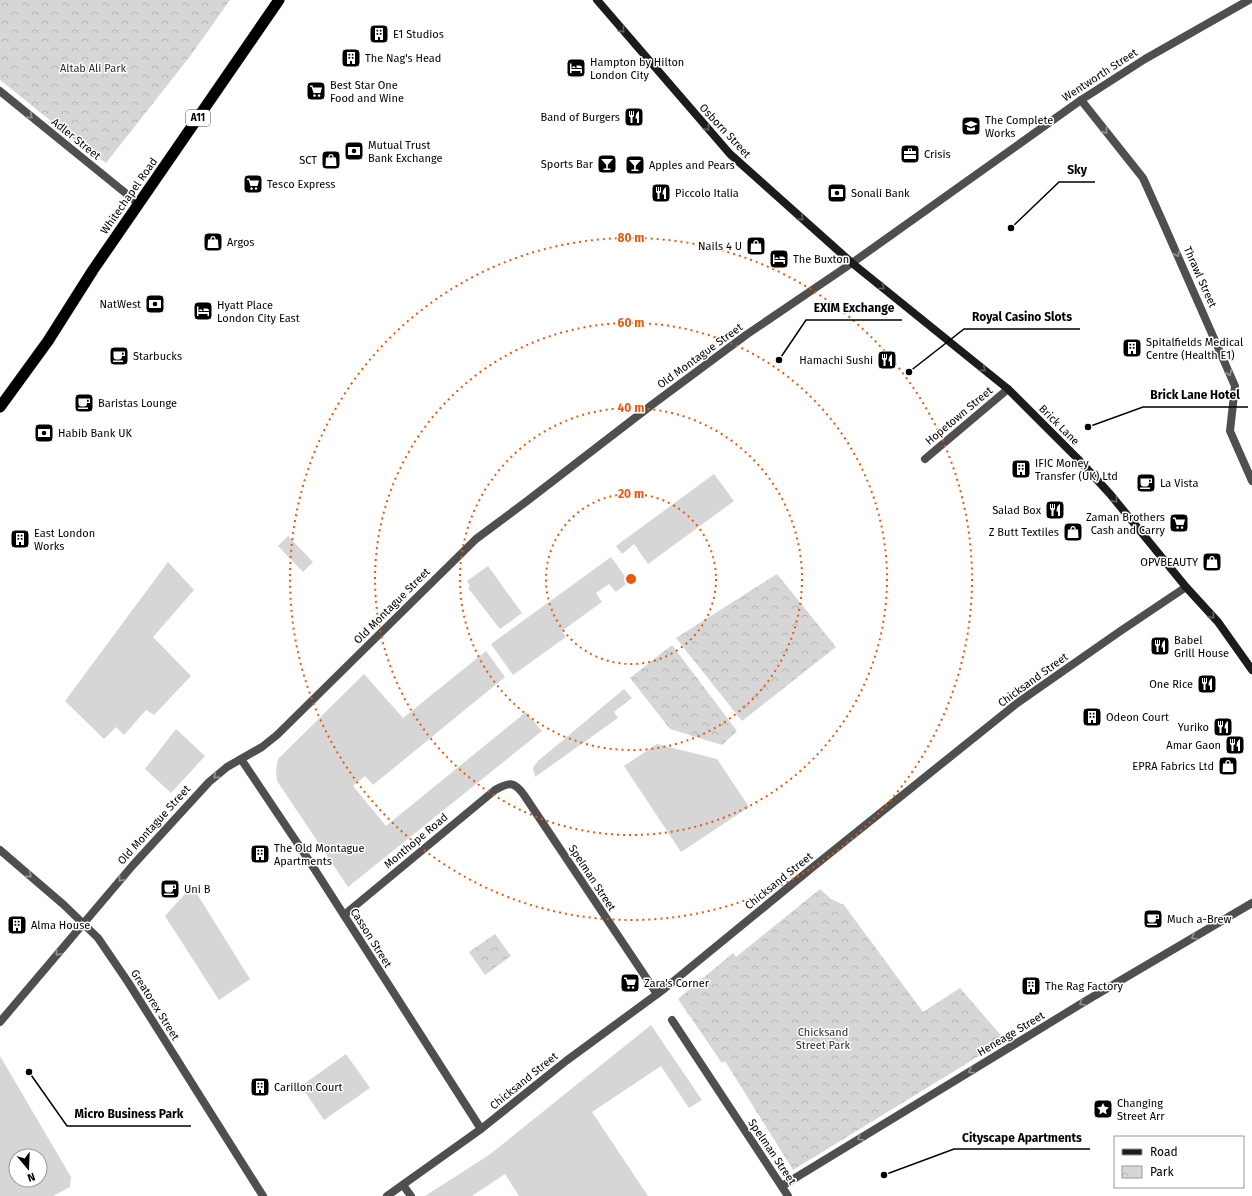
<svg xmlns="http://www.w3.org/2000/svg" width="1252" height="1196" viewBox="0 0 1252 1196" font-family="'Fira Sans',sans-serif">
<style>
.green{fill:#d6d6d6;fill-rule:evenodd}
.park{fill:url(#park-crowns)}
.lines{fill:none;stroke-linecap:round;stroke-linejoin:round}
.trunk-casing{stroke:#dbdbdb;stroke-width:12}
.minor{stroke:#4f4f4f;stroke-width:8}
.secondary{stroke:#1c1c1c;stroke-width:8}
.trunk{stroke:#000;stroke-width:11}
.oneway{stroke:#606060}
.oneway2{stroke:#959595}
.ring{fill:none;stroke:#e8590c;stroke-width:2;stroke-dasharray:2 4}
.labels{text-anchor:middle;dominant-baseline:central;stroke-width:3;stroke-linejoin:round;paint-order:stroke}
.shield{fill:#fff;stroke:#4c4c4c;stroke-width:1}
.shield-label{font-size:10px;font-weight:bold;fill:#000}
.poi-label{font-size:11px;fill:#000;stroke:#fff;text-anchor:start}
.park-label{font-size:11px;fill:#2d2d2d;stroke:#fff}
.street-label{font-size:11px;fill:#000;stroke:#fff}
.centre{fill:#e8590c;stroke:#fff;stroke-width:2}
.ring-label{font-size:12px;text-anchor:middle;font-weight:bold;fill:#e8590c;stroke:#fff;stroke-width:3;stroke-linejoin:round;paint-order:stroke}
.leader{fill:none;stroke:#000;stroke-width:1.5}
.callout-dot{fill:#000;stroke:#fff;stroke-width:1.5}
.callout-label{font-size:12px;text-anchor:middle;font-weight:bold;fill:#000;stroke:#fff;stroke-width:3;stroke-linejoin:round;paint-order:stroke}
</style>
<defs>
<pattern id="park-crowns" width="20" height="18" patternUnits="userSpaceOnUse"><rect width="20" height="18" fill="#d6d6d6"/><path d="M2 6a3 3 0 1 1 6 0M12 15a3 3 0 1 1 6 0" fill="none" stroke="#b6b6b6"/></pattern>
</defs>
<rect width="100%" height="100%" fill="#fff"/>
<!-- green -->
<g class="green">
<polygon points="714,474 734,501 648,564 634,544 622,554 616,546"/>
<polygon points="288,536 313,562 303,572 278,546"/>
<polygon points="611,557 629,582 616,592 609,584 596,593 602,602 562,631 566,637 513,675 491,644"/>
<polygon points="168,562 194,590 153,637 191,676 154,715 146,710 124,735 116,727 104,739 65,701"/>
<polygon points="488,566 522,613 500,629 468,588 470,586 467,581"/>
<polygon points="486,651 505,677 373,785 365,776 353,786 386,826 526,712 542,731 348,887 277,781 276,770 278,759 364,674 403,718"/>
<polygon points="624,689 632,698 614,712 618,718 535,777 533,768 538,761"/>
<polygon points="176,729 205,756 171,793 145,769"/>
<polygon points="657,744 717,759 749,807 681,852 624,766"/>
<polygon points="192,886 250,979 219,1000 165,916"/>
<polygon points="651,1025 702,1100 689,1108 661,1066 592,1112 648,1196 519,1196 505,1174 472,1196 425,1196 489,1155"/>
<polygon points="346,1054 370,1088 324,1120 301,1086"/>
<path d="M0,1056L71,1177L70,1187L53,1196H0ZM16,1156H40V1180H16Z"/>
</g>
<!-- park -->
<g class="park">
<polygon points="0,0 230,0 191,55 106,163 76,141 0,80"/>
<polygon points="777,574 836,647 742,721 676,638"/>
<polygon points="672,645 737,731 722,745 670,729 630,678"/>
<polygon points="820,889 831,899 844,905 923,1012 960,988 1005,1040 793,1170 725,1061 722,1063 678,999 733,953 736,957"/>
<polygon points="495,934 511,956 485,975 469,952"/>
</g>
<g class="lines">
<defs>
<polyline id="trunk" points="0,407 48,341 93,270 279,0"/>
</defs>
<!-- trunk casing -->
<use href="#trunk" class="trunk-casing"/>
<!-- minor -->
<g class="minor">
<polyline points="0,91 139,204"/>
<polyline points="1081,100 1143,178 1161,218 1235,386 1230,431 1252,481"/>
<polyline points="925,459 1008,389"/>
<polyline points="241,759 308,859 481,1129"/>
<polyline points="0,850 64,905 98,938 128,982 263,1196"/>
<path d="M344,915L495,790C509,782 514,781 524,795L657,994"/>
<polyline points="672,1020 788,1196"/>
<polyline points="0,1022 133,865 209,782 227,767 262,747 277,735 476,539 527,501 653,404 746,335 852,263 1081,100 1145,59 1249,0"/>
<polyline points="403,1185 411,1196"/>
<polyline points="782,1186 1089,999 1252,903"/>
<polyline points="387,1196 481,1129 566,1061 664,989 813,867 1016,704 1119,632 1186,587"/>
</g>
<!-- secondary -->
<polyline class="secondary" points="597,0 730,154 852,263 1008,389 1078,459 1110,494 1186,587 1218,622 1252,670"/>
<!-- trunk -->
<use href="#trunk" class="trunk"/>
</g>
<!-- one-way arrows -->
<defs><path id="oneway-chevron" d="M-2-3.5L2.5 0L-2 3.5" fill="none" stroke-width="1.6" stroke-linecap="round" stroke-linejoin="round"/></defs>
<g class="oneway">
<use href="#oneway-chevron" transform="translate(622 30) rotate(49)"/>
<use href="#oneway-chevron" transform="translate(707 128) rotate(49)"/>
<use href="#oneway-chevron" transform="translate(801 218) rotate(42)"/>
<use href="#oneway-chevron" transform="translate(882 287) rotate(39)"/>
<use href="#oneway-chevron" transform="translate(983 369) rotate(39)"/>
<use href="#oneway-chevron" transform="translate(1115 500) rotate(51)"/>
<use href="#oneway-chevron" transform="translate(1212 616) rotate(48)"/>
</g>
<g class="oneway2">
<use href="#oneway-chevron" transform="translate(30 116) rotate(40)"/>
<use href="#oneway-chevron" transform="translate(1105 131) rotate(51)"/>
<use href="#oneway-chevron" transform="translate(1177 254) rotate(66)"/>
<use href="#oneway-chevron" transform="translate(1229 373) rotate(67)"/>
<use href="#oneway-chevron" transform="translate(216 776) rotate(140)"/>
<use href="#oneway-chevron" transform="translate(29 875) rotate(41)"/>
<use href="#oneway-chevron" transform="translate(121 879) rotate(131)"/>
<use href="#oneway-chevron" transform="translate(1194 937) rotate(150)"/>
<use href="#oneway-chevron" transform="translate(58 953) rotate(130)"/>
<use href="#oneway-chevron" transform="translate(1082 1003) rotate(149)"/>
<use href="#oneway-chevron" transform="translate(971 1071) rotate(149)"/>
<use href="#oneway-chevron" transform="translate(860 1138) rotate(149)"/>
</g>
<!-- distance rings -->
<g class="ring">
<circle cx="631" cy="579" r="85"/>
<circle cx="631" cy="579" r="171"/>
<circle cx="631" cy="579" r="256"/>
<circle cx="631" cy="579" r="341"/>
</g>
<!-- icons -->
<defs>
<symbol id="building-square" viewBox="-11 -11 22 22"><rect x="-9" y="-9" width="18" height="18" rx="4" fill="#000" stroke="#fff"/><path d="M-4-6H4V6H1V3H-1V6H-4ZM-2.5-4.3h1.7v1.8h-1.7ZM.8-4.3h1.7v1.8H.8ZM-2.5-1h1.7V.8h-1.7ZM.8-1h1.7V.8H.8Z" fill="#fff"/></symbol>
<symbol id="hotel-square" viewBox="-11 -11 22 22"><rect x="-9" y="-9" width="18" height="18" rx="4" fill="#000" stroke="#fff"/><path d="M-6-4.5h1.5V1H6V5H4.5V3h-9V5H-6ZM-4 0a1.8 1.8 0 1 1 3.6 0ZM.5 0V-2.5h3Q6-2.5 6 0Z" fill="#fff"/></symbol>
<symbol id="supermarket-square" viewBox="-11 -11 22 22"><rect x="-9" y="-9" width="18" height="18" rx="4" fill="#000" stroke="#fff"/><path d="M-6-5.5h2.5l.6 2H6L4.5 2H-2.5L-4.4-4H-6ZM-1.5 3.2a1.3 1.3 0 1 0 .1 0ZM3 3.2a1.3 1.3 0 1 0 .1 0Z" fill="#fff"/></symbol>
<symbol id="restaurant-square" viewBox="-11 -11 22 22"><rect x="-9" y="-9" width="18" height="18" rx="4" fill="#000" stroke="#fff"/><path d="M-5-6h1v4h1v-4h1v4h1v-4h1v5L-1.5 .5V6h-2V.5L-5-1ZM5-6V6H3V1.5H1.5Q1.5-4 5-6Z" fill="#fff"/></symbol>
<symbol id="school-square" viewBox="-11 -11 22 22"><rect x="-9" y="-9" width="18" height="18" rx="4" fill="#000" stroke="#fff"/><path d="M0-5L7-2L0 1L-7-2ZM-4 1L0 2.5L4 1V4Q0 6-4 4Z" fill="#fff"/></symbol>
<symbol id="bank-square" viewBox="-11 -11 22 22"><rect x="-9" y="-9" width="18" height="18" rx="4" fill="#000" stroke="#fff"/><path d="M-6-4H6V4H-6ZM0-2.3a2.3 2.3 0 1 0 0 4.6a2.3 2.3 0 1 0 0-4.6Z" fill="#fff"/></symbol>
<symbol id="office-square" viewBox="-11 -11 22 22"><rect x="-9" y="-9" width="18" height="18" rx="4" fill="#000" stroke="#fff"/><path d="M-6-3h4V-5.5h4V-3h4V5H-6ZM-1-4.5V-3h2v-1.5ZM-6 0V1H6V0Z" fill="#fff"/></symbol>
<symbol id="shop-square" viewBox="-11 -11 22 22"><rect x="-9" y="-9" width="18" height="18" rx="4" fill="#000" stroke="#fff"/><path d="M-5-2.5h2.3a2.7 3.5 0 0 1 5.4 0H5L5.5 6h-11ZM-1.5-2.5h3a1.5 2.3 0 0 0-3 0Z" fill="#fff"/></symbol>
<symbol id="bar-square" viewBox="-11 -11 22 22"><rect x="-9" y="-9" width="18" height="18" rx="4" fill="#000" stroke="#fff"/><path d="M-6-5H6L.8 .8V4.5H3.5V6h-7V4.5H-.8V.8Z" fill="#fff"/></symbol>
<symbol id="cafe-square" viewBox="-11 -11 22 22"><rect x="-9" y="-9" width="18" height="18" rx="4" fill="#000" stroke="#fff"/><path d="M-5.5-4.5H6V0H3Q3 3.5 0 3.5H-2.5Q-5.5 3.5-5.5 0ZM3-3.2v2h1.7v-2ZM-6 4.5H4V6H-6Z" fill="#fff"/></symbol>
<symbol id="sight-square" viewBox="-11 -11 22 22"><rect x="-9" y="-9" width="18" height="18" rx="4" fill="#000" stroke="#fff"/><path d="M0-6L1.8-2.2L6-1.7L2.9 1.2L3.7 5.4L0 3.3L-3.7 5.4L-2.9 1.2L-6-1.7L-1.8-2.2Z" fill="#fff"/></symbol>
</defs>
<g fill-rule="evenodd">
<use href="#building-square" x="368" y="23" width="22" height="22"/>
<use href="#building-square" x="340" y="47" width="22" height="22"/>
<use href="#hotel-square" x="565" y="57" width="22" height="22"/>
<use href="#supermarket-square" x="305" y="80" width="22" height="22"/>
<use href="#restaurant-square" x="623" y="106" width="22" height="22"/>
<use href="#school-square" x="960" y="115" width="22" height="22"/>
<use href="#bank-square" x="343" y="140" width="22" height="22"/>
<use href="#office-square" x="899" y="143" width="22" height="22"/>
<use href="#shop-square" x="320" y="149" width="22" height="22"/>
<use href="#bar-square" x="596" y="153" width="22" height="22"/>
<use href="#bar-square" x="624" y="154" width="22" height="22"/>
<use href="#supermarket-square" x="242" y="173" width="22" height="22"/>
<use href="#restaurant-square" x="650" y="182" width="22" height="22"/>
<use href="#bank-square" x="826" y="182" width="22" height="22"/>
<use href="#shop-square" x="202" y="231" width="22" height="22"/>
<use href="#shop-square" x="745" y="235" width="22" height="22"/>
<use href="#hotel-square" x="768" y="248" width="22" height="22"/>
<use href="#bank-square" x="144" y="293" width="22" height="22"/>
<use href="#hotel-square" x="192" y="300" width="22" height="22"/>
<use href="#building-square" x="1121" y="337" width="22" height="22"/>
<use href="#cafe-square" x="108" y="345" width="22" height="22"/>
<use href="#restaurant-square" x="876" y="349" width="22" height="22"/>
<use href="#cafe-square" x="73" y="392" width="22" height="22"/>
<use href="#bank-square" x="33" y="422" width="22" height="22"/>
<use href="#building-square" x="1010" y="458" width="22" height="22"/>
<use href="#cafe-square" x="1135" y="472" width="22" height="22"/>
<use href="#restaurant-square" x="1044" y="499" width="22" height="22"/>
<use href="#supermarket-square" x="1168" y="512" width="22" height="22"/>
<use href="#shop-square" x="1062" y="521" width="22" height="22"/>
<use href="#building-square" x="9" y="528" width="22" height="22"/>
<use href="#shop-square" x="1201" y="551" width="22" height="22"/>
<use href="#restaurant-square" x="1149" y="635" width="22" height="22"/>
<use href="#restaurant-square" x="1196" y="673" width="22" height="22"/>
<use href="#building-square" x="1081" y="706" width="22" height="22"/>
<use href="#restaurant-square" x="1212" y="716" width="22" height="22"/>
<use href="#restaurant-square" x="1224" y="734" width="22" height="22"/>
<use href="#shop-square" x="1217" y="755" width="22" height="22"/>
<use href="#building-square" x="249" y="843" width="22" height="22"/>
<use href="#cafe-square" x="159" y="878" width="22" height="22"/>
<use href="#cafe-square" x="1142" y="908" width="22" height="22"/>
<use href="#building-square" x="6" y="914" width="22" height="22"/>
<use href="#supermarket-square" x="619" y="972" width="22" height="22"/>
<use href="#building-square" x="1020" y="975" width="22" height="22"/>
<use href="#building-square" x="249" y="1076" width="22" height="22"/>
<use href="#sight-square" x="1092" y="1098" width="22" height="22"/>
</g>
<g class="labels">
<!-- shield labels -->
<rect class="shield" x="186" y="110" width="24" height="16" rx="3"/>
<g class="shield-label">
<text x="198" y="118">A11</text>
</g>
<!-- poi labels -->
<g class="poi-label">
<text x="393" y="34">E1 Studios</text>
<text x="365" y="58">The Nag's Head</text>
<text x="590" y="62">Hampton by Hilton<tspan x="590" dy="13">London City</tspan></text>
<text x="330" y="85">Best Star One<tspan x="330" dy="13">Food and Wine</tspan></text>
<text x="620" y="117" text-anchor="end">Band of Burgers</text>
<text x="985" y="120">The Complete<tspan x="985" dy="13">Works</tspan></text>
<text x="368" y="145">Mutual Trust<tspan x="368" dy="13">Bank Exchange</tspan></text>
<text x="924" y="154">Crisis</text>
<text x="317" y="160" text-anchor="end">SCT</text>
<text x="593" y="164" text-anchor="end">Sports Bar</text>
<text x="649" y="165">Apples and Pears</text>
<text x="267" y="184">Tesco Express</text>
<text x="675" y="193">Piccolo Italia</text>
<text x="851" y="193">Sonali Bank</text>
<text x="227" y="242">Argos</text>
<text x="742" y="246" text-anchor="end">Nails 4 U</text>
<text x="793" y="259">The Buxton</text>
<text x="141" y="304" text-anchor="end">NatWest</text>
<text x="217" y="305">Hyatt Place<tspan x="217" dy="13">London City East</tspan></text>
<text x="1146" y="342">Spitalfields Medical<tspan x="1146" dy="13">Centre (Health E1)</tspan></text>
<text x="133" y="356">Starbucks</text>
<text x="873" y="360" text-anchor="end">Hamachi Sushi</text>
<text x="98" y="403">Baristas Lounge</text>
<text x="58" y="433">Habib Bank UK</text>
<text x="1035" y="463">IFIC Money<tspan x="1035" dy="13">Transfer (UK) Ltd</tspan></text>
<text x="1160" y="483">La Vista</text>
<text x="1041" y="510" text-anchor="end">Salad Box</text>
<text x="1165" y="517" text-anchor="end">Zaman Brothers<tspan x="1165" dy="13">Cash and Carry</tspan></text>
<text x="1059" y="532" text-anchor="end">Z Butt Textiles</text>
<text x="34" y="533">East London<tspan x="34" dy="13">Works</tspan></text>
<text x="1198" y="562" text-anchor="end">OPVBEAUTY</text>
<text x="1174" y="640">Babel<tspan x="1174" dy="13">Grill House</tspan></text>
<text x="1193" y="684" text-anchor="end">One Rice</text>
<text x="1106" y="717">Odeon Court</text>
<text x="1209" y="727" text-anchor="end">Yuriko</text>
<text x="1221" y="745" text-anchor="end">Amar Gaon</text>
<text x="1214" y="766" text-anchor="end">EPRA Fabrics Ltd</text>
<text x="274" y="848">The Old Montague<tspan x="274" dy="13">Apartments</tspan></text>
<text x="184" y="889">Uni B</text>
<text x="1167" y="919">Much a-Brew</text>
<text x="31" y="925">Alma House</text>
<text x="644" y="983">Zara's Corner</text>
<text x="1045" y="986">The Rag Factory</text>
<text x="274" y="1087">Carillon Court</text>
<text x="1117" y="1103">Changing<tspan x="1117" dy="13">Street Arr</tspan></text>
</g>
<!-- park labels -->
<g class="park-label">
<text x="93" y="68">Altab Ali Park</text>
<text x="823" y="1032">Chicksand<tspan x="823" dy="13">Street Park</tspan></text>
</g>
<!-- street labels -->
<g class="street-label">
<text transform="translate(1100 75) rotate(-33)">Wentworth Street</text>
<text transform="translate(725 131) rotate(47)">Osborn Street</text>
<text transform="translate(76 139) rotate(39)">Adler Street</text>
<text transform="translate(129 196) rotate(-55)">Whitechapel Road</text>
<text transform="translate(1200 277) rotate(66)">Thrawl Street</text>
<text transform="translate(700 356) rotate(-36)">Old Montague Street</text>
<text transform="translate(959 416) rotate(-40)">Hopetown Street</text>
<text transform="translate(1059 425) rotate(45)">Brick Lane</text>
<text transform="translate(392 606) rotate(-45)">Old Montague Street</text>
<text transform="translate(1033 680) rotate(-36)">Chicksand Street</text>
<text transform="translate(154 825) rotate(-48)">Old Montague Street</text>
<text transform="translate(416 841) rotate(-40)">Monthope Road</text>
<text transform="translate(592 878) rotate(57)">Spelman Street</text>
<text transform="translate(779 881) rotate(-39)">Chicksand Street</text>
<text transform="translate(371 938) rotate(58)">Casson Street</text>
<text transform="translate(155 1005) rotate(58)">Greatorex Street</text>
<text transform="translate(1011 1034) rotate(-31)">Heneage Street</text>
<text transform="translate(524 1081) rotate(-39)">Chicksand Street</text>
<text transform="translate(772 1152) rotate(56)">Spelman Street</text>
</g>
</g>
<circle cx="631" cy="579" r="6" class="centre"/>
<g class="ring-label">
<text x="631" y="242">80 m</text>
<text x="631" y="327">60 m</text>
<text x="631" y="412">40 m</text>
<text x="631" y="498">20 m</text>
</g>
<!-- callouts -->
<path class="leader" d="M1011 228L1059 182H1095M779 360L806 320H902M909 372L964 329H1080M1088 427L1143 407H1248M29 1072L67 1126H191M884 1175L954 1149H1090"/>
<g class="callout-dot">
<circle cx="1011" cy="228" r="4"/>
<circle cx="779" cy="360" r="4"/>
<circle cx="909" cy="372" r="4"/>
<circle cx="1088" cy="427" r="4"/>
<circle cx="29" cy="1072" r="4"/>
<circle cx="884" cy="1175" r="4"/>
</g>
<g class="callout-label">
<text x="1077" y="174">Sky</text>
<text x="854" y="312">EXIM Exchange</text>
<text x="1022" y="321">Royal Casino Slots</text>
<text x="1195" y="399">Brick Lane Hotel</text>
<text x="129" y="1118">Micro Business Park</text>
<text x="1022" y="1142">Cityscape Apartments</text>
</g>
<!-- legend -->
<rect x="1114" y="1136" width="130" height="52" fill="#ffffff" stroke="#999999"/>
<rect x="1122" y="1149" width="20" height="6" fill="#1c1c1c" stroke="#999999"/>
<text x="1150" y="1156" font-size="12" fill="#000000">Road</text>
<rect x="1122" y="1166" width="20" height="12" fill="url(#park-crowns)" stroke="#999999"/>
<text x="1150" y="1176" font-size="12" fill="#000000">Park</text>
<!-- north arrow -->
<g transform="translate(28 1168) rotate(161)"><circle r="19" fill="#ffffff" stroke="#999999"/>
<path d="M0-3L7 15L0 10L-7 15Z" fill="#000000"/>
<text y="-6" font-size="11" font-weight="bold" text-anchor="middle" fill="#000000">N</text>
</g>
</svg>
